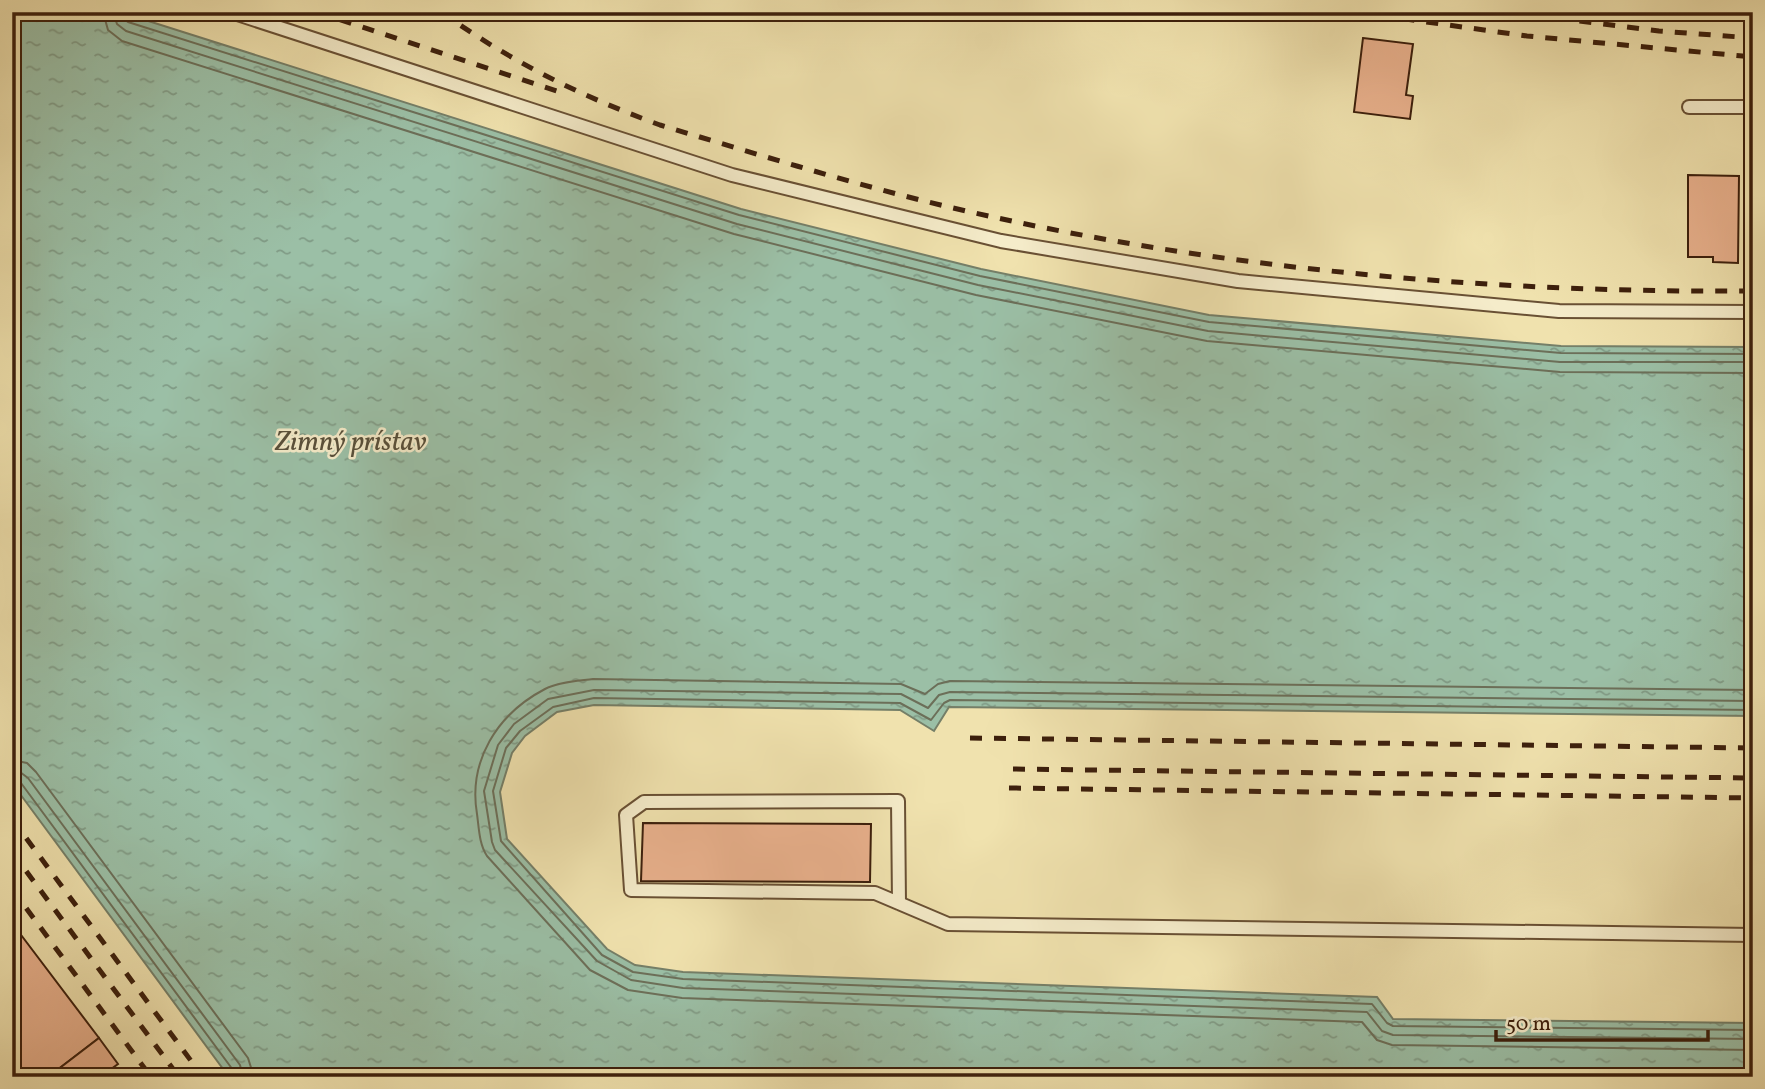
<svg xmlns="http://www.w3.org/2000/svg" width="1765" height="1089" viewBox="0 0 1765 1089" font-family="Vollkorn,serif">
<style>
.water{fill:url(#water-ripples);stroke:#757f68;stroke-width:2}
.lines{fill:none;stroke-linecap:round;stroke-linejoin:round}
.shore{stroke:#6c6f59;stroke-width:2}
.building{fill:#e8b08c;stroke:#3c1f0c;stroke-width:2}
.service-casing{stroke:#695034;stroke-width:16}
.service{stroke:#f5ecca;stroke-width:12}
.rail{stroke:#3c1f0c;stroke-width:5;stroke-dasharray:12 12;stroke-linecap:butt}
.labels{text-anchor:middle;dominant-baseline:central;stroke-width:5;stroke-linejoin:round;paint-order:stroke}
.water-label{font-size:28px;font-style:italic;fill:#584f3a;stroke:#f5ecca}
</style>
<defs>
<pattern id="water-ripples" width="26" height="14" patternUnits="userSpaceOnUse" patternTransform="scale(1.75)"><rect width="26" height="14" fill="#9bbfa6"/><path d="M2 4q2-2 4 0t4 0M15 11q2-2 4 0t4 0" fill="none" stroke="#809b86"/></pattern>
</defs>
<rect width="100%" height="100%" fill="#f0e2ae"/>
<filter id="stains"><feTurbulence type="fractalNoise" baseFrequency=".00286" numOctaves="4"/><feColorMatrix values="0 0 0 0 .2 0 0 0 0 .09 0 0 0 0 .02 0 0 0 .5 -.17"/></filter>
<radialGradient id="worn" r=".72"><stop offset=".6" stop-color="#630" stop-opacity="0"/><stop offset="1" stop-color="#630" stop-opacity=".3"/></radialGradient>
<!-- water -->
<polygon class="water" points="12,12 120,12 741,209 981,269 1209,315 1561,346 1753,347 1753,716 949,707 934,731 900,710 594,705 557,712 525,736 512,753 500,792 507,839 607,949 635,965 683,972 1377,997 1393,1019 1753,1023 1753,1077 229,1077 12,783"/>
<g class="lines">
<!-- shore -->
<g class="shore">
<polyline points="103,12 108,30 122,41 734,234 976,295 1207,341 1560,372 1753,373"/>
<polyline points="113,12 117,24 126,31 737,224 978,285 1208,331 1560,362 1753,362"/>
<polyline points="122,12 123,18 128,22 739,215 980,276 1209,322 1561,353 1753,354"/>
<path d="M1753,690L950,681L938,684L925,694L901,684L593,679C578,681 558,682 545,689C497,714 468,761 477,814C479,828 479,844 487,856L590,970L628,990L682,998L1362,1022L1377,1040L1392,1045L1753,1050"/>
<polyline points="1753,701 950,692 939,695 928,708 901,694 594,690 548,699 514,724 498,745 484,791 492,842 495,850 597,961 631,980 683,988 1367,1012 1382,1031 1393,1035 1753,1039"/>
<polyline points="1753,710 950,700 944,703 931,720 900,703 594,698 553,707 520,731 506,748 493,791 501,841 602,955 633,972 683,979 1372,1004 1387,1023 1393,1026 1753,1030"/>
<polyline points="12,760 27,763 36,772 248,1058 254,1077"/>
<polyline points="12,771 20,772 28,778 240,1065 243,1077"/>
<polyline points="12,780 21,783 233,1070 234,1077"/>
</g>
</g>
<!-- building -->
<g class="building">
<polygon points="1363,38 1413,44 1406,95 1413,96 1410,119 1354,112"/>
<polygon points="1688,175 1739,176 1738,263 1713,262 1713,257 1688,257"/>
<polygon points="643,823 871,824 870,882 641,881"/>
<polygon points="12,923 99,1038 48,1077 12,1077"/>
<polygon points="99,1038 118,1064 100,1077 48,1077"/>
</g>
<g class="lines">
<defs>
<g id="service">
<polyline points="231,12 732,175 1001,241 1238,281 1559,311 1753,312"/>
<polyline points="1689,107 1753,107"/>
<polyline points="899,903 898,801 644,802 626,815 631,890 875,893 948,924 1753,935"/>
</g>
</defs>
<!-- service casing -->
<use href="#service" class="service-casing"/>
<!-- service -->
<use href="#service" class="service"/>
<!-- rail -->
<g class="rail">
<polyline points="317,12 557,91"/>
<path d="M441,12C512,62 578,95 660,125C770,158 881,193 993,217C1238,271 1502,293 1753,291"/>
<polyline points="1355,12 1527,36 1753,57"/>
<polyline points="1508,12 1659,31 1753,38"/>
<polyline points="970,738 1753,748"/>
<polyline points="1013,769 1753,778"/>
<polyline points="1009,788 1753,798"/>
<polyline points="12,819 203,1077"/>
<polyline points="12,852 179,1077"/>
<polyline points="12,889 151,1077"/>
</g>
</g>
<g class="labels">
<!-- water labels -->
<g class="water-label">
<text x="351" y="442">Zimný prístav</text>
</g>
</g>
<!-- margin -->
<rect width="1765" height="1089" fill="none" stroke="#f0e2ae" stroke-width="42"/>
<rect x="14" y="14" width="1737" height="1061" fill="none" stroke="#3c1f0c" stroke-width="3.5"/>
<rect x="21" y="21" width="1723" height="1047" fill="none" stroke="#3c1f0c" stroke-width="2"/>
<!-- scale -->
<path d="M1496 1030v10h212v-10" fill="none" stroke="#3c1f0c" stroke-width="3.5"/>
<text x="1506" y="1030" font-size="21" fill="#3c1f0c" stroke="#f5ecca" stroke-width="5" paint-order="stroke">50 m</text>
<rect width="100%" height="100%" filter="url(#stains)"/>
<rect width="100%" height="100%" fill="url(#worn)"/>
</svg>
